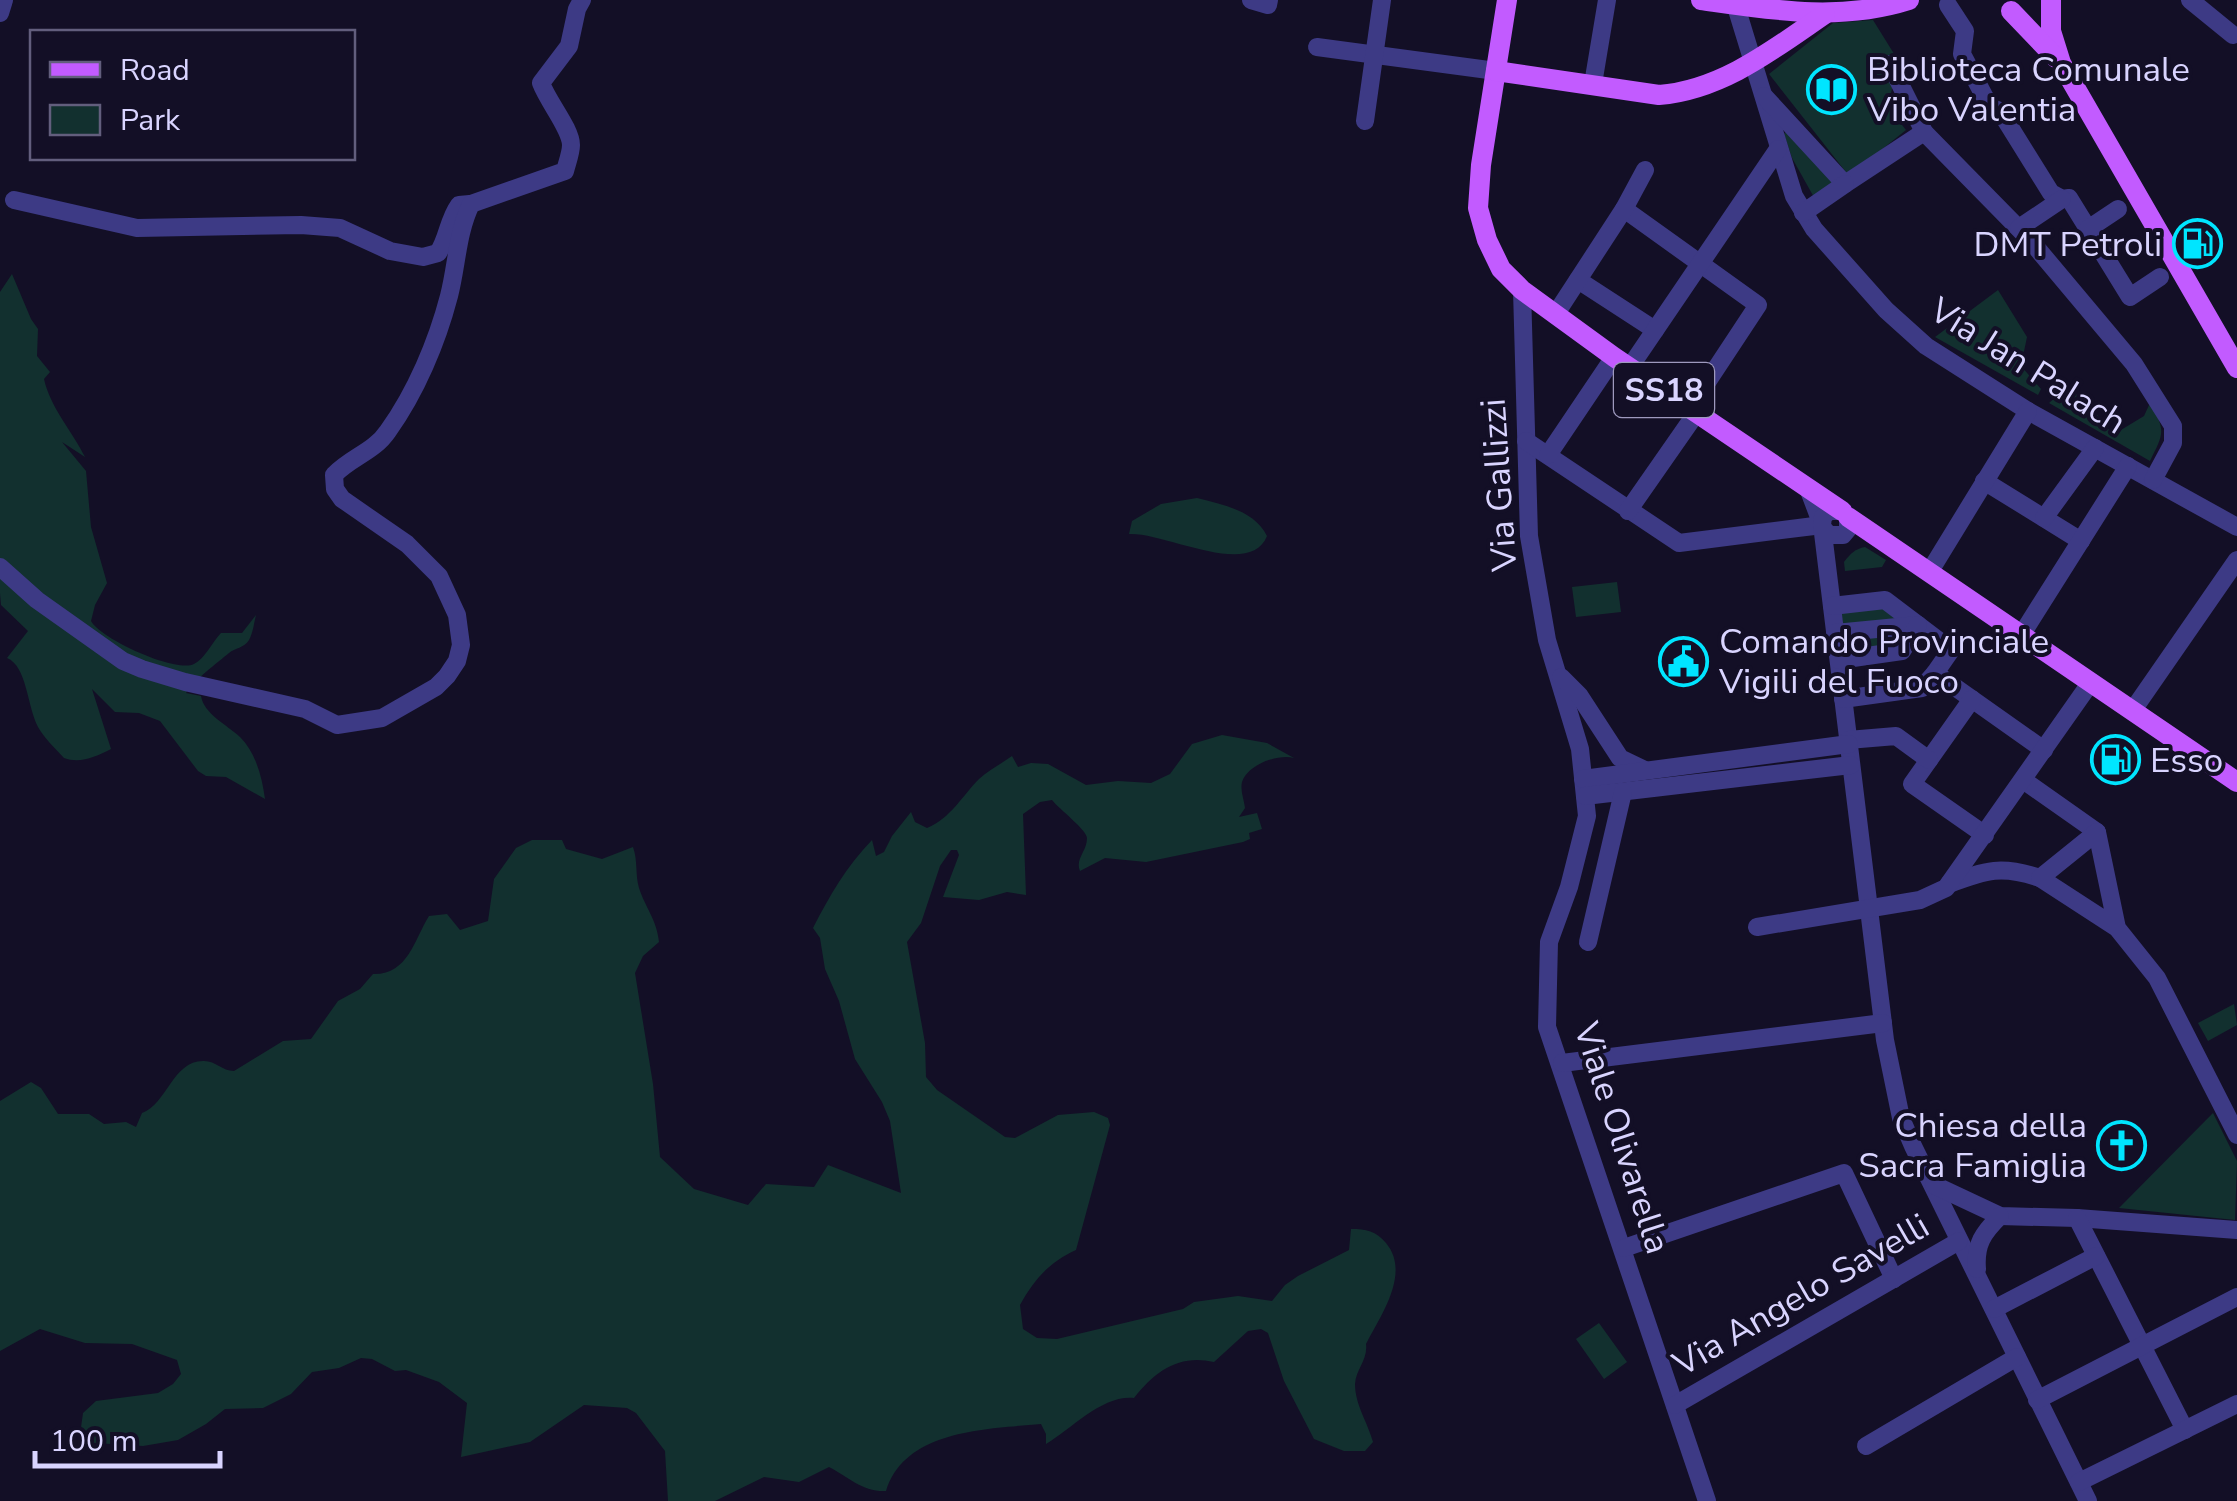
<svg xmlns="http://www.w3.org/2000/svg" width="2237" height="1501" viewBox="0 0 2237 1501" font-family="'Nunito Sans',sans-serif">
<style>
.green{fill:#12302f}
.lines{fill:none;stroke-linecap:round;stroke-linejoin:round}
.minor{stroke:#3d3a85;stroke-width:18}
.major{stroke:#c25bff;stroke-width:20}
.labels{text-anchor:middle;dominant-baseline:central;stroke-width:8;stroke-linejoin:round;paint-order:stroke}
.shield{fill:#130f26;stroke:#9e99be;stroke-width:2.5}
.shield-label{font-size:32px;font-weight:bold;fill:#d9d4ff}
.poi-label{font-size:35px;fill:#d9d4ff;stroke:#130f26;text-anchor:start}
.street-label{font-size:35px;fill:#d9d4ff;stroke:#130f26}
</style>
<rect width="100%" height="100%" fill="#130f26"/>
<!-- green -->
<g class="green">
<polygon points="1873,20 1896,57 1880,70 1893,84 1888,107 1906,130 1849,176 1769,74 1833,23"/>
<polygon points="1788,129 1836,184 1815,199 1792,158 1784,134"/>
<path d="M12,274L31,319L38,329L37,356L50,372L44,379C50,407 72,431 85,457L62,442L86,471L91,527L107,583L95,605L91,621C101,639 175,673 194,664C205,659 212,642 221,633H242L256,615C254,623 253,633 249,640C244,648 235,648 229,653C217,663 193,681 186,693L201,696C204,714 226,724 240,737C256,753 262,777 265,799L226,777L206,776L198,771L160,721L139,713L115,712L92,689L111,749C95,757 80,764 64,758C55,748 44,738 38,727C27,706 27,666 7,658L28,631L1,605L0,593V292Z"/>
<polygon points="1998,290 2027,337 2021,366 2041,389 2038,395 1935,337"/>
<path d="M2070,385L2077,388L2108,429L2116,433L2144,416L2150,403C2166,431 2164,433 2150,461L2049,403Z"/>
<path d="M1197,498C1223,505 1254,510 1267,536C1250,579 1165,532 1129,534L1132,521L1161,504Z"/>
<path d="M1865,547L1886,560L1882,567L1845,571L1844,562C1851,553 1855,549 1865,547Z"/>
<polygon points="1617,582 1621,612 1576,617 1572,587"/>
<polygon points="1885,600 1918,625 1902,651 1865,656 1861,631 1844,632 1840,605"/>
<path d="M1222,735L1267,743L1294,758C1278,754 1248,764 1242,782C1240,791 1244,799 1245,808L1239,817L1257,813L1262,829L1249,833L1250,839L1243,842L1146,862L1105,858L1080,871C1075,858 1087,852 1087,838C1087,830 1059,809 1052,800L1040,802L1023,814L1026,895L1007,892L979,900L943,897L959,855L957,850H951L940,866L921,923L907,942L925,1043L926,1077L937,1090L1005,1137L1015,1138L1058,1115L1094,1112L1108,1118L1110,1125L1076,1250C1049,1262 1034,1280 1020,1305L1023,1329L1037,1338L1057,1339L1183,1309L1194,1302L1238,1296L1272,1301L1285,1285L1298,1276L1349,1250L1351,1229C1366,1229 1376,1231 1386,1243C1411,1273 1381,1315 1366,1344C1368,1360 1356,1369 1355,1384C1355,1405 1368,1423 1373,1442L1365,1451H1344L1314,1439L1284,1381L1268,1333L1261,1329L1248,1331L1214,1362C1180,1354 1156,1370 1134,1398C1102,1395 1073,1428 1046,1444V1434L1041,1424C988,1429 905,1429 886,1491C863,1492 848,1477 829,1467L799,1482L764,1477L715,1501H668L665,1451L636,1413L627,1408L584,1405L530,1442L461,1457L467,1403L439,1382L406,1370L395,1371L372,1359L361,1358L339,1368L312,1372L291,1394L263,1408L225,1409L206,1424L178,1440L143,1446L79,1442L83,1413L96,1401L158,1393L173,1384L181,1374L177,1360L132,1344L85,1343L40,1329L0,1351V1101L31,1082L41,1088L58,1114H89L104,1124L126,1122L136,1127L142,1113C167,1104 173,1060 204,1061C216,1061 222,1071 234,1071L283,1041L311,1039L338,1001L360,989L373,974C408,975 414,940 429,916L447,914L460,930L488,921L494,879L516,848L532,840H562L566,849L602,859L633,847C638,861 635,874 639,888C645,907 657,920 659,942L643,956L635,973L653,1084L660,1157L694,1189L748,1205L766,1184L814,1187L828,1165L901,1193L890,1121L882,1102L855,1059L839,1001L825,969L820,938L813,928C830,895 846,867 872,840L876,856L884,852L892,836L911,812L915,822L927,828C951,818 962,796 979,779C989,770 1001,764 1012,756L1018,767L1031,763L1048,764L1086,785L1118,781L1151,783L1170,774L1192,744Z"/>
<polygon points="2234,1004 2237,1025 2208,1041 2198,1023"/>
<polygon points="2213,1113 2237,1161 2235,1220 2119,1208"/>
<polygon points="1599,1323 1627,1362 1604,1379 1576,1339"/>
</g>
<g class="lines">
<!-- minor -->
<g class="minor">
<polyline points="1251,0 1268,5 1269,0"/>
<polyline points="1734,0 1794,196 1814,229 1886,310 1926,346 2028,411 2237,527"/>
<polyline points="2190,0 2233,35"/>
<polyline points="1948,5 1965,31 1962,54 1990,107 2000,111 2051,193 2062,199 2069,198 2130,297 2160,277"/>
<polyline points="0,13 4,0"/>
<polyline points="1317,47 1496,71"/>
<polyline points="1890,64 1924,132"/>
<polyline points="1593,84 1607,0"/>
<polyline points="1764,96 1845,184 1924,132 2030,240 2134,364 2173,426 2173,443 2153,480"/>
<polyline points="1365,121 1382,0"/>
<path d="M14,200L137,228L301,225L340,228L390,251L423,257L438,253C448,238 448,220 459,205L470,204"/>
<polyline points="1624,209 1758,305 1690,408"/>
<polyline points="1803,213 1845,184"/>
<polyline points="2019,228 2062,199"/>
<polyline points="2088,229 2118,209"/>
<polyline points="1578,280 1655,330"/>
<polyline points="1522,290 1529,536 1547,640 1580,749 1587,816 1569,887 1549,942 1547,1027 1707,1501"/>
<polyline points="1555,315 1624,209 1645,170"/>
<polyline points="1630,367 1778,149"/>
<polyline points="1526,441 1679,543 1822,525 1808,488"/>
<polyline points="1548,455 1614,357"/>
<polyline points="1984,481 2081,541"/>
<polyline points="1628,511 1697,412"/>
<polyline points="2044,518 2095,448"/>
<polyline points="1823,528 1829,535 1843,535 1848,529 1848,517 1842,511 1829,511 1823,517 1822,525 1885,1040 1901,1118 1913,1146 2088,1501"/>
<path d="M0,567L37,600L123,661L142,669L185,682L305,709L337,725L382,718L436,687L447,676L457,661L461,645L457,615L439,576L407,544L342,499L335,489L334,475C351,457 374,452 388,431C416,392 437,342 449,296C457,265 457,233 471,204L565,171C567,163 571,153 571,145C571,129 548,102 541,83L569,46L577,9L582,0"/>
<polyline points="1930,571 2028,411"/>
<polyline points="1832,606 1885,600 1951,650 1935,673 2044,750"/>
<polyline points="1835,633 1918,625"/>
<polyline points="2022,634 2128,466"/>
<polyline points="1839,660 1902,651 1918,625"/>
<polyline points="1561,677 1579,695 1620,758 1645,770"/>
<polyline points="1843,699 1922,688 1935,673"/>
<polyline points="1972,699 1912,784 1985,835"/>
<polyline points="2133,710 2237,560"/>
<polyline points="1848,740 1896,736 1929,760"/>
<polyline points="1583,779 1849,744"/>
<polyline points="2023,780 2097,832"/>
<polyline points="1585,796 1851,765"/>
<path d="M1949,884C1987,870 2001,865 2040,878"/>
<polyline points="1757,927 1920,900 1946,888 2091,682"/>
<polyline points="2117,928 2097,832 2040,878 2117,928 2157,978 2237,1135"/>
<polyline points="1588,942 1623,792"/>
<polyline points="1562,1063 1883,1023"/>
<polyline points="1934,1185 2000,1216 2077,1218 2237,1230"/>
<polyline points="2077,1218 2185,1430"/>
<polyline points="1624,1248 1844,1173 1894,1279"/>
<path d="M1977,1269C1975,1244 1983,1233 2000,1216"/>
<polyline points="1994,1309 2096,1256"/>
<polyline points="2037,1400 2237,1297"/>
<polyline points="1675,1405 1959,1241"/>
<polyline points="1866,1446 2017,1357"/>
<polyline points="2079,1482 2237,1404"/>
</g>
<!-- major -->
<g class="major">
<polyline points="1507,0 1481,165 1478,208 1487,240 1501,269 1522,290 1614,357 1842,511"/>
<path d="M1701,0C1771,10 1840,22 1909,0"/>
<polyline points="2051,0 2051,31 2061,63 2237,368"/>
<polyline points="2011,11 2056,58"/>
<path d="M1496,71L1659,95C1722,90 1774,49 1825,14"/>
<polyline points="1848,517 2237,782"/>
</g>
</g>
<!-- icons -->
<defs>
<symbol id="library-ring" viewBox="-11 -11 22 22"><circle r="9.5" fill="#130f26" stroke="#00e5ff" stroke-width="1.5"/><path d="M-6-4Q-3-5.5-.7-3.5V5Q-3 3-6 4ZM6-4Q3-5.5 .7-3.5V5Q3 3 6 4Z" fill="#00e5ff"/></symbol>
<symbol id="fuel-ring" viewBox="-11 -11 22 22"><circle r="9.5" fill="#130f26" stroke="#00e5ff" stroke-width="1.5"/><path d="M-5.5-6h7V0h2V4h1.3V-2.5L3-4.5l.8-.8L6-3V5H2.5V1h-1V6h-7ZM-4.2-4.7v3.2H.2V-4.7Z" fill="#00e5ff"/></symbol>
<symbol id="civic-ring" viewBox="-11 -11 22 22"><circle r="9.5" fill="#130f26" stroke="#00e5ff" stroke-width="1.5"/><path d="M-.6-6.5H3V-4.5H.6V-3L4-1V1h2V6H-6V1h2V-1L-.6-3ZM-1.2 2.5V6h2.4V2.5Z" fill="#00e5ff"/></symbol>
<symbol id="church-ring" viewBox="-11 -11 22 22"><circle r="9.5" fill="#130f26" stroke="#00e5ff" stroke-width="1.5"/><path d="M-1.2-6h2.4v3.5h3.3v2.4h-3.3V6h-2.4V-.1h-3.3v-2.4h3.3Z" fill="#00e5ff"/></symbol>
</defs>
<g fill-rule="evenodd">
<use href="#library-ring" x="1804" y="62" width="55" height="55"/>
<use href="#fuel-ring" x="2170" y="216" width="55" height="55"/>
<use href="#civic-ring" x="1656" y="634" width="55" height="55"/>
<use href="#fuel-ring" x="2088" y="732" width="55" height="55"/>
<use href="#church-ring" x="2094" y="1118" width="55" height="55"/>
</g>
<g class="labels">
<!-- shield labels -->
<rect class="shield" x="1614" y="363" width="100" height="54" rx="8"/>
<g class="shield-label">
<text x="1664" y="390">SS18</text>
</g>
<!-- poi labels -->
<g class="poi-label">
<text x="1867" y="69">Biblioteca Comunale<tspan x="1867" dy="40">Vibo Valentia</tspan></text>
<text x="2162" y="244" text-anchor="end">DMT Petroli</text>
<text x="1719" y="641">Comando Provinciale<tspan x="1719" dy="40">Vigili del Fuoco</tspan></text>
<text x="2150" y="760">Esso</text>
<text x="2087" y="1125" text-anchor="end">Chiesa della<tspan x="2087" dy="40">Sacra Famiglia</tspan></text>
</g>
<!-- street labels -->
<g class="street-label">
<text transform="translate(2028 366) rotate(32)">Via Jan Palach</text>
<text transform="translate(1499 485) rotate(-94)">Via Gallizzi</text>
<text transform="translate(1622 1138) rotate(72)">Viale Olivarella</text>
<text transform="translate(1801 1295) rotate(-30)">Via Angelo Savelli</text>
</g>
</g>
<!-- legend -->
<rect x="30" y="30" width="325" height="130" fill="#130f26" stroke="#625e7d" stroke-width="2.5"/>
<rect x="50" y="62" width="50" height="15" fill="#c25bff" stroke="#625e7d" stroke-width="2.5"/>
<text x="120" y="80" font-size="30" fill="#d9d4ff">Road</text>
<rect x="50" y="105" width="50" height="30" fill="#12302f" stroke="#625e7d" stroke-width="2.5"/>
<text x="120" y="130" font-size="30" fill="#d9d4ff">Park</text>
<!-- scale -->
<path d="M35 1451v15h185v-15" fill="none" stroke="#d9d4ff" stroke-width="5"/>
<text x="50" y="1451" font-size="30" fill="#d9d4ff" stroke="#130f26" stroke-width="8" paint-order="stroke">100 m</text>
</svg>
